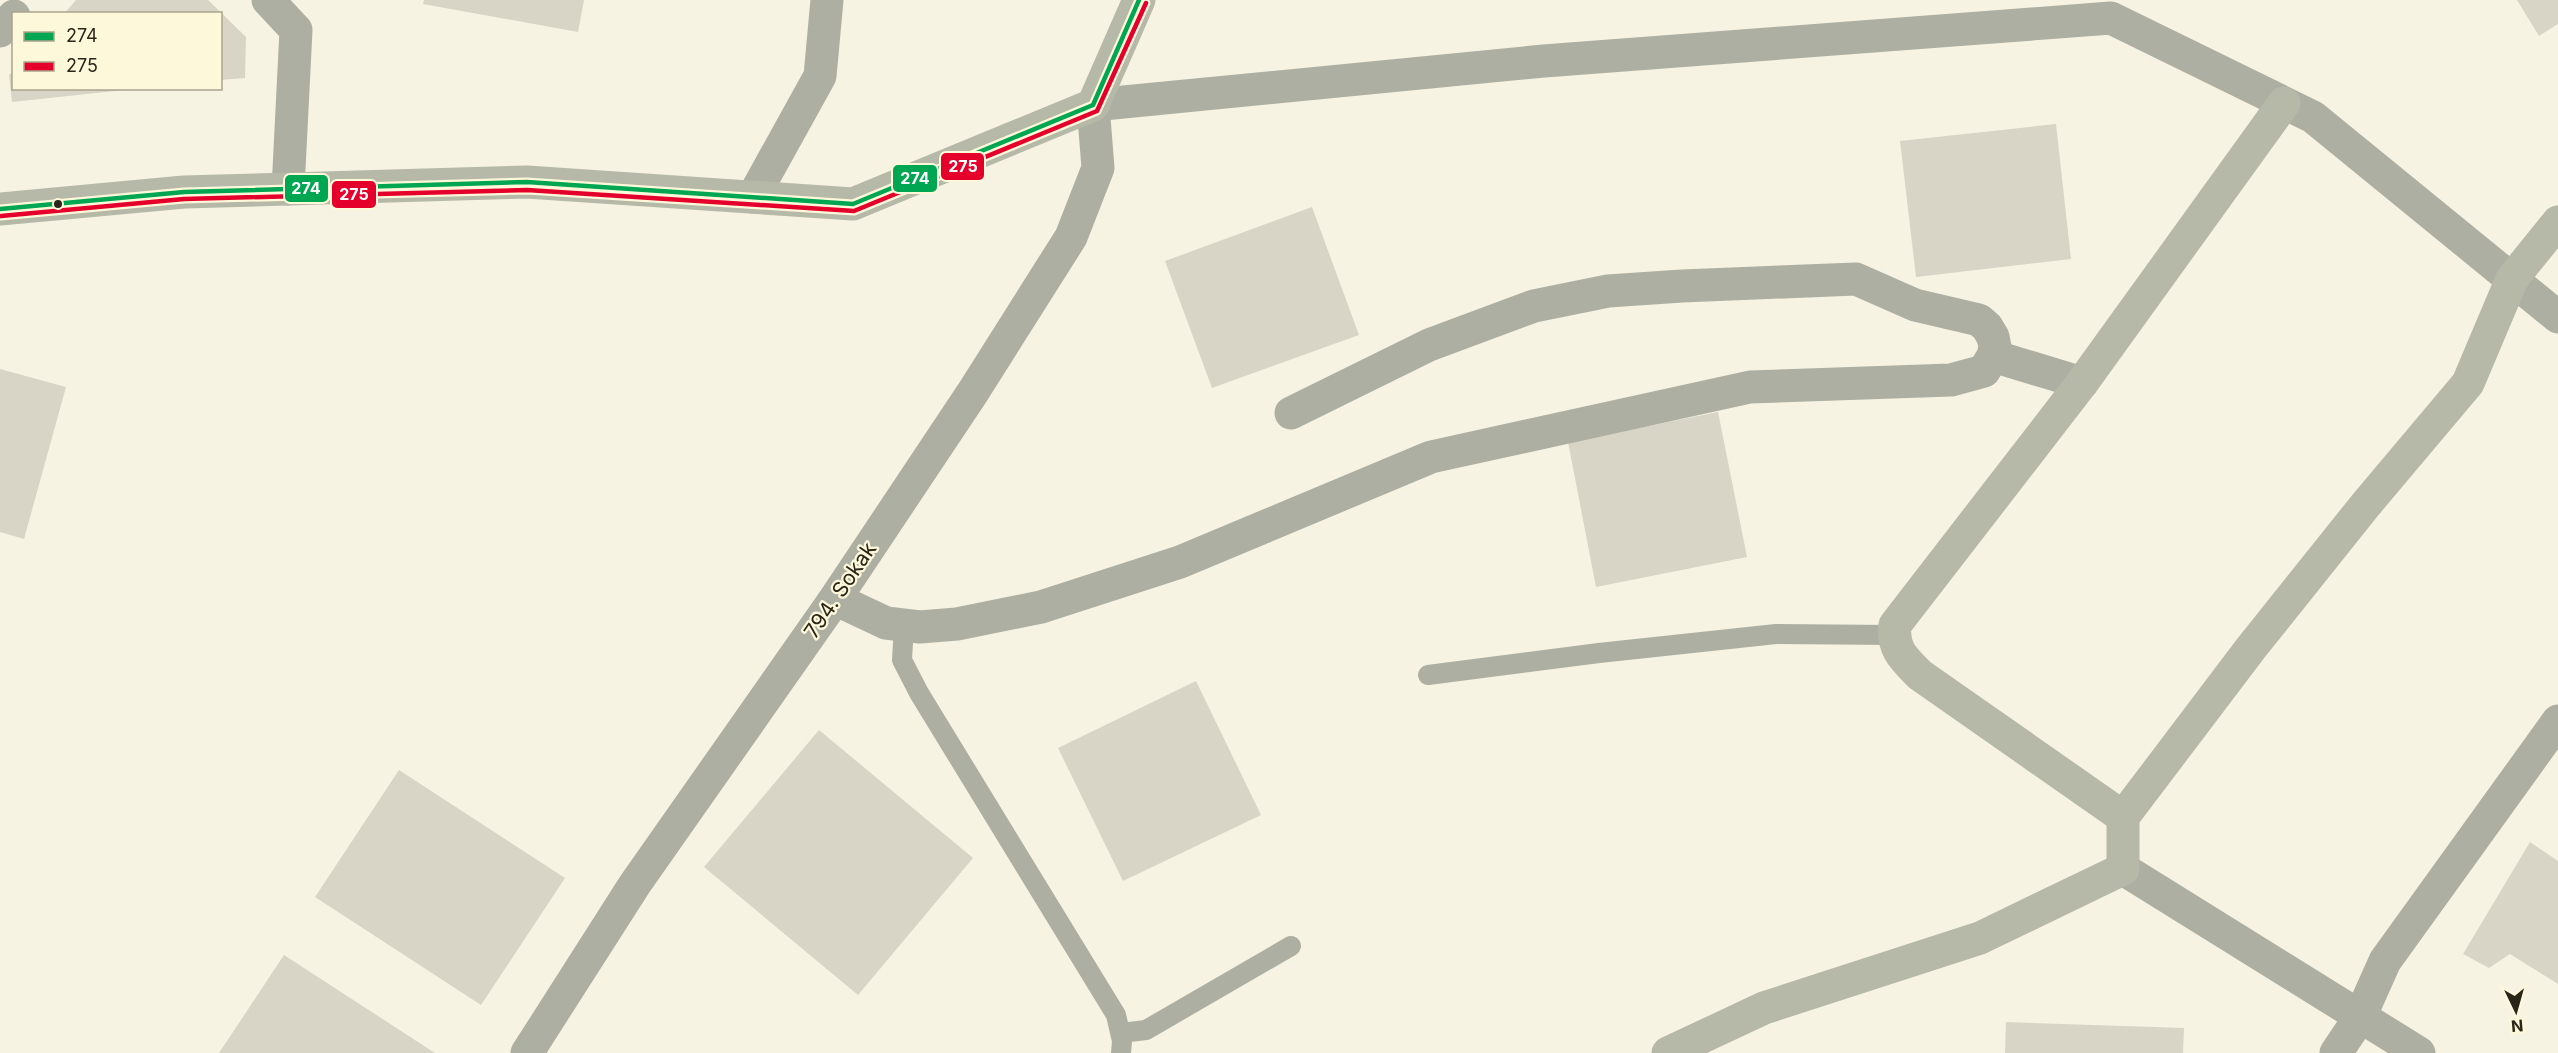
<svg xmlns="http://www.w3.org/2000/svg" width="2558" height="1053" viewBox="0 0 2558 1053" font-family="Inter,sans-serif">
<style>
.building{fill:#d8d5c6}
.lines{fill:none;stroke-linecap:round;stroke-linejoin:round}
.lane{stroke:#adafa2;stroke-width:20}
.street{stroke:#adafa2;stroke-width:33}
.secondary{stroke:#b6b8a8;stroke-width:33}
.bus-1-casing{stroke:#fef8db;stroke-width:9}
.bus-2-casing{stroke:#fef8db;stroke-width:9}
.bus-1{stroke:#00a651;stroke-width:4.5}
.bus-2{stroke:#e4002b;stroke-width:4.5}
.bus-dot{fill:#292619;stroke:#fef8db;stroke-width:2}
.labels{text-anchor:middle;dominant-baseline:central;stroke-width:4.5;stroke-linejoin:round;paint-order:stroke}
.street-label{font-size:21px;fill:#292619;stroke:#fef8db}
.line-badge{stroke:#fef8db;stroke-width:2}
.badge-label{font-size:16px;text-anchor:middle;font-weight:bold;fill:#fff}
</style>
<rect width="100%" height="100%" fill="#f6f3e3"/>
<!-- building -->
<g class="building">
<polygon points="76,0 208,0 246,37 245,78 220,80 220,14 64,14"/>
<polygon points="424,0 584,0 578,32 423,4"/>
<polygon points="2517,0 2558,0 2558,24 2539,36"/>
<polygon points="14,70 14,88 124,90 12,102 9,75"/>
<polygon points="2056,124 2071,259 1916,277 1900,141"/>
<polygon points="1312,207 1359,335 1212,388 1165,261"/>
<polygon points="0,369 66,387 24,539 0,532"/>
<polygon points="1718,412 1747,557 1596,587 1568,442"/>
<polygon points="1196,681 1261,815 1123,881 1058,748"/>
<polygon points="819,730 973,858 858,995 704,867"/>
<polygon points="399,770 565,878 481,1005 315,897"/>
<polygon points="2530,842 2558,861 2558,984 2510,954 2489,968 2463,954"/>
<polygon points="284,955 435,1053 219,1053"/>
<polygon points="2006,1022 2184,1028 2183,1053 2005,1053"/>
</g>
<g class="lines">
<!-- lane -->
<g class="lane">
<polyline points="904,625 902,660 919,693 1116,1015 1122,1041 1121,1053"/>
<polyline points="1428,675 1599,653 1776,634 1893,635"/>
<polyline points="1121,1033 1146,1030 1291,946"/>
</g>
<!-- street -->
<g class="street">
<polyline points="268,0 296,30 288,189"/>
<polyline points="0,31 14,16"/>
<polyline points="753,197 820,76 827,0"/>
<polyline points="1993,356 2082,383"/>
<polyline points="835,599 886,623 920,627 957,624 1041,607 1180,562 1431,457 1750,387 1951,380 1984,371 1993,356 1995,347 1993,337 1987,327 1979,320 1915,305 1856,279 1682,286 1608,291 1534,306 1429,345 1291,413"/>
<polyline points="2123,869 2419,1053"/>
<polyline points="527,1053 635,884 835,599 973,392 1071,237 1098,168 1093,105 1544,61 2111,18 2313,117 2558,317"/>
<polyline points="2336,1053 2360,1017 2385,961 2558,721"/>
</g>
<!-- secondary -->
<g class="secondary">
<polyline points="0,209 184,192 527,182 853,204 1093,105 1139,0"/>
<path d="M2123,817L1920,675C1904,659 1892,649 1895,625L2082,383L2284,103"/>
<polyline points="1668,1053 1764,1008 1980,938 2123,869 2123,817 2251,648 2367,503 2468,383 2512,279 2558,222"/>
</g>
<defs>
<polyline id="bus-1" points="0,209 184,192 527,182 853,204 1093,105 1139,0"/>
<polyline id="bus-2" points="1,216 184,199 527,190 854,211 1097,111 1146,3"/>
</defs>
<!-- bus-1 casing -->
<use href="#bus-1" class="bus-1-casing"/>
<!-- bus-2 casing -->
<use href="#bus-2" class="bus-2-casing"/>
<!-- bus-1 -->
<use href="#bus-1" class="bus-1"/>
<!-- bus-2 -->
<use href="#bus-2" class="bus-2"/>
</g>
<!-- markers -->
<circle class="bus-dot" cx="58" cy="204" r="5"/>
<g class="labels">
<!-- street labels -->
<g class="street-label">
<text transform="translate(840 590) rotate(-56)">794. Sokak</text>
</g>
</g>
<g class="line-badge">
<rect x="940" y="152" width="45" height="29" rx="6" fill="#e4002b"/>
<rect x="892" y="164" width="46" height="29" rx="6" fill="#00a651"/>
<rect x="284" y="174" width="45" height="29" rx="6" fill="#00a651"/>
<rect x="331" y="180" width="46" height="29" rx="6" fill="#e4002b"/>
</g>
<g class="badge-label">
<text x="963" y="172">275</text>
<text x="915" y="184">274</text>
<text x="306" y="194">274</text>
<text x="354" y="200">275</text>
</g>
<!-- legend -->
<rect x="12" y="12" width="210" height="78" fill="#fef8db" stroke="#a9a48d" stroke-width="1.5"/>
<rect x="24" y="32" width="30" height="9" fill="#00a651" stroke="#a9a48d" stroke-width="1.5"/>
<text x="66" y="42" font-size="18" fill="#292619">274</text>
<rect x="24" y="62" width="30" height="9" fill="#e4002b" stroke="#a9a48d" stroke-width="1.5"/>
<text x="66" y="72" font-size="18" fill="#292619">275</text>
<!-- north arrow -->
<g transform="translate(2516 1011) rotate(175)" stroke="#fef8db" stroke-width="4.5" paint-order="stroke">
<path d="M0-4.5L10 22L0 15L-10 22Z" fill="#292619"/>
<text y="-9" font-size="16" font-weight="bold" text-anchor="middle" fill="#292619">N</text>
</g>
</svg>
